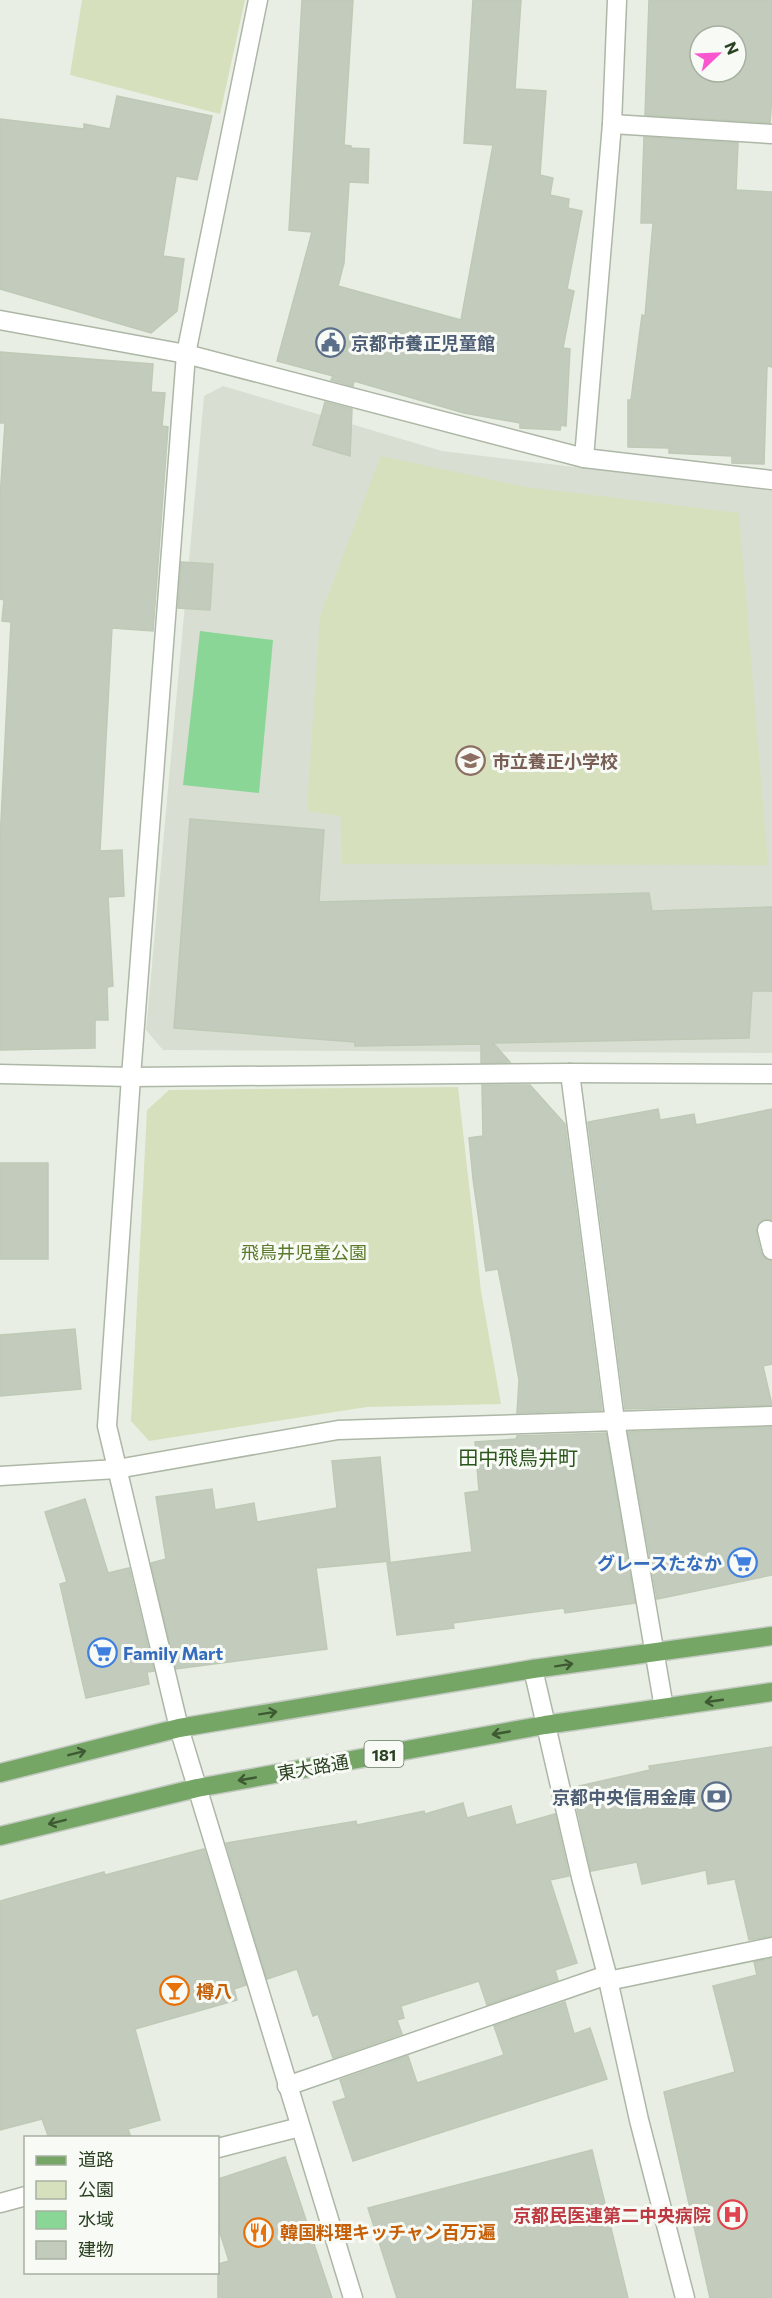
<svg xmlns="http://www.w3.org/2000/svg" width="772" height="2298" viewBox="0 0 772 2298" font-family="Commissioner,'Noto Sans JP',sans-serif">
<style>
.built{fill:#d8ded2}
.green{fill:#d6e0bc}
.water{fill:#8ad696}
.building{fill:#c3ccbc;stroke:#bec9b6;stroke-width:1.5;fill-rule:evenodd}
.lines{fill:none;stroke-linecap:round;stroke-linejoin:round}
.minor-casing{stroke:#acb7a6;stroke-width:21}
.major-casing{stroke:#c3cac1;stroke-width:21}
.minor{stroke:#fff;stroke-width:18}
.major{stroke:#76a666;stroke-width:18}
.oneway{stroke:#3d5a33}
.labels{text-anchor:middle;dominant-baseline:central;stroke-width:6;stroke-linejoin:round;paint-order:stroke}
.shield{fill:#f8faf5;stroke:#687861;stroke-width:1.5}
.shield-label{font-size:16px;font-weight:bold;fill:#2a4122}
.service-label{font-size:18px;font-weight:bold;fill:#4e5e75;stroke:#f8faf5;text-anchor:start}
.education-label{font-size:18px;font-weight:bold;fill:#785e54;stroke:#f8faf5;text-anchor:start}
.park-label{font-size:18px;fill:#5b7b2a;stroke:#f8faf5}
.shop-label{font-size:18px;font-weight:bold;fill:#366cbe;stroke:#f8faf5;text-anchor:end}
.street-label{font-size:18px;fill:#2a4122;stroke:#f8faf5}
.food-label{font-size:18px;font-weight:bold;fill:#c56008;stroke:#f8faf5;text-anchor:start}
.health-label{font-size:18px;font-weight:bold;fill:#be3a42;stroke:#f8faf5;text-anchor:end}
.neighbourhood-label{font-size:20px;fill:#2a551c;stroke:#f8faf5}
</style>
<rect width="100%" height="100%" fill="#e9eee4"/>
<!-- built -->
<polygon class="built" points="223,386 442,451 772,491 772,1053 163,1050 146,1030 204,396"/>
<!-- green -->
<g class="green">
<polygon points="82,0 245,0 220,114 70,75"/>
<polygon points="381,456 526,487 739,513 768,865 342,864 341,816 307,811 320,616"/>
<polygon points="458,1087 481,1291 501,1404 367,1407 149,1441 131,1421 147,1110 169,1090"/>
</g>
<!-- water -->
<polygon class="water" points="200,631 273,640 259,793 183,785"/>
<!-- building -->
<g class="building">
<polygon points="302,0 353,0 344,145 351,146 351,148 369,149 368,183 349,182 344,263 338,286 461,320 493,145 464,143 473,0 521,0 515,89 546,91 540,175 553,178 550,195 569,199 568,208 582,211 567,289 574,291 563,348 570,349 566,426 561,425 560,430 520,428 520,423 464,413 354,381 353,386 331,380 333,376 277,361 312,232 289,230"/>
<path d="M649,0H772V95L770,123L645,115ZM700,36H736V72H700Z"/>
<polygon points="117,96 212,116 197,180 176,176 163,256 184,259 177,311 151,333 0,289 0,119 84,129 84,124 110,129"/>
<polygon points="644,137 738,143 736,190 772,192 772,367 767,366 764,464 732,463 732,456 669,453 669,448 628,447 628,400 631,400 642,315 645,316 653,223 641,223"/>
<polygon points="0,352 153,364 151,392 165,393 162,426 168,427 153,631 112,628 100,851 122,850 124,896 108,897 113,986 107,987 108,1020 95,1020 95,1048 0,1050 0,841 11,622 2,621 4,600 0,599 0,498 5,423 0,423"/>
<polygon points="325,402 352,409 350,456 313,445"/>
<polygon points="181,562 213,564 210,610 178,608"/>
<polygon points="190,819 324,830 319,902 649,893 652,911 772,907 772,991 752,991 749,1038 493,1043 510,1062 481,1063 481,1044 355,1046 355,1042 174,1028"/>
<polygon points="482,1085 530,1085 565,1124 602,1410 517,1413 519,1380 512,1341 498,1269 486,1271 473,1179 469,1138 483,1136"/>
<polygon points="658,1109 660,1120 694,1114 696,1125 772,1109 772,1220 765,1219 760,1222 756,1232 761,1253 764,1258 772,1261 772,1364 763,1366 772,1405 625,1409 588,1122"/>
<rect x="0" y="1163" width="48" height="96"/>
<polygon points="75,1329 81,1389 0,1396 0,1335"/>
<polygon points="772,1427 772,1575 657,1599 628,1432"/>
<polygon points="606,1433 635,1603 565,1613 564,1608 453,1623 454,1628 397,1635 387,1563 472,1552 465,1493 479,1491 475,1442 516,1439 517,1436"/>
<polygon points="380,1457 390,1561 316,1568 327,1649 176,1669 151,1563 166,1559 156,1497 212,1489 215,1510 254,1503 257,1522 337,1508 332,1461"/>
<polygon points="85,1499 108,1573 129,1568 154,1671 147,1672 149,1684 86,1698 60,1584 67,1582 45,1512"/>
<polygon points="772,1747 772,1936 749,1940 735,1879 708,1884 706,1870 642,1884 637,1862 591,1871 577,1808 583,1806 579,1786 650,1770 649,1766"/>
<polygon points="463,1803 467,1818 511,1806 516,1825 555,1814 569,1876 550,1880 577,1963 555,1970 558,1980 487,2005 479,1981 401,2006 404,2018 397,2020 402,2034 333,2058 318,2014 313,2016 297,1969 267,1979 226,1843 356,1821 357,1825 424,1811 425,1814"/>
<polygon points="204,1849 246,1985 234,1989 237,2000 135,2029 160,2120 128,2129 131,2138 49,2138 42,2119 0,2130 0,1901 82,1878 104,1872 105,1875"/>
<polygon points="772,1958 772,2298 710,2298 664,2092 735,2072 713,1986 757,1975 754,1962"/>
<polygon points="565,2002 574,2034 590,2028 607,2079 353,2161 333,2102 346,2098 340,2080 408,2056 417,2083 504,2055 494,2026"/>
<polygon points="592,2150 628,2298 397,2298 368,2208"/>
<polygon points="285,2157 332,2298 218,2298 218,2264 229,2261 218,2227 218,2179"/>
</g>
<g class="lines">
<defs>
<g id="minor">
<polyline points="258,0 186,354 131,1077 107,1426 179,1728 353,2298"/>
<polyline points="612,124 772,134"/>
<polyline points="0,320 186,354 584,458 772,480"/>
<polyline points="584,458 612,124 617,0"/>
<polyline points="570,1073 615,1421 664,1708"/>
<polyline points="0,1074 131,1077 570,1073 772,1074"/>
<polyline points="767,1230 772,1250"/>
<polyline points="0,1476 117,1469 338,1430 772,1416"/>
<polyline points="533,1669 581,1877 607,1975 639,2120 685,2298"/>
<polyline points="608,1981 772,1947"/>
<polyline points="287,2086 607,1975"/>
<polyline points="218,2148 300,2127"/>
<polyline points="0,2203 26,2196"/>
</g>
<g id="major">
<polyline points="0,1773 179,1728 533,1669 772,1636"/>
<polyline points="0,1836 197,1788 545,1725 772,1692"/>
</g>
</defs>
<!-- minor casing -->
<use href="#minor" class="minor-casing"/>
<!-- major casing -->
<use href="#major" class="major-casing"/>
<!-- minor -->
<use href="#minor" class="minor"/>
<!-- major -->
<use href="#major" class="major"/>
</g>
<!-- one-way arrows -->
<defs><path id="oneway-shaft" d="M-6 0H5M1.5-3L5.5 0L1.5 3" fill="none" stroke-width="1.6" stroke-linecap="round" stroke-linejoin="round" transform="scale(1.5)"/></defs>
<g class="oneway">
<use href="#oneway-shaft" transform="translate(564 1665) rotate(-9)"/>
<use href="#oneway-shaft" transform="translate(714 1701) rotate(172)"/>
<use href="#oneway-shaft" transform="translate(268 1713) rotate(-9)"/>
<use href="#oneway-shaft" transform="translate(501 1733) rotate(170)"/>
<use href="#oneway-shaft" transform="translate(77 1753) rotate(-14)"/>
<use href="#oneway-shaft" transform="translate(247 1779) rotate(170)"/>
<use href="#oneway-shaft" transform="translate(57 1822) rotate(166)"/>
</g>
<!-- icons -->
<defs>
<symbol id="civic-ring" viewBox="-11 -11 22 22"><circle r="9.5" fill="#f8faf5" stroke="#5c6f8a" stroke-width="1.5"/><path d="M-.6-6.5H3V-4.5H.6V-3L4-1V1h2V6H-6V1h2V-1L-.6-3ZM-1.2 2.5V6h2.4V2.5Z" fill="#5c6f8a"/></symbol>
<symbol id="school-ring" viewBox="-11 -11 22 22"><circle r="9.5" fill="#f8faf5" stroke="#8d6e63" stroke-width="1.5"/><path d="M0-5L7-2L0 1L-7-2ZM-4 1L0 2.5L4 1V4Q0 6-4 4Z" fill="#8d6e63"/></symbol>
<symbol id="supermarket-ring" viewBox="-11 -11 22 22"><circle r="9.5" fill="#f8faf5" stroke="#3f7fe0" stroke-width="1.5"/><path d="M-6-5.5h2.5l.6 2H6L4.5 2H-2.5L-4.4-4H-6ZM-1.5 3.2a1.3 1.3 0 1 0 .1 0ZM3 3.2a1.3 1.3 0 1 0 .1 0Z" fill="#3f7fe0"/></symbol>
<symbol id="bank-ring" viewBox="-11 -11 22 22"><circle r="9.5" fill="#f8faf5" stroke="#5c6f8a" stroke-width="1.5"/><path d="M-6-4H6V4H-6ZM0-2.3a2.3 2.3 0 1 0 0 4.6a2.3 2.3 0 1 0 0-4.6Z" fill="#5c6f8a"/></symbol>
<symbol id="bar-ring" viewBox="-11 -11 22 22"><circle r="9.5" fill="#f8faf5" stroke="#e8710a" stroke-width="1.5"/><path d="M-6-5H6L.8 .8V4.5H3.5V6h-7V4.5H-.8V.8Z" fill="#e8710a"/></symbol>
<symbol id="hospital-ring" viewBox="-11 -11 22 22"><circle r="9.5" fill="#f8faf5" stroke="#e0444e" stroke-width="1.5"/><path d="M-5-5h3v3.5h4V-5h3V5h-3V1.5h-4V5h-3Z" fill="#e0444e"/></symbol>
<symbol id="restaurant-ring" viewBox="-11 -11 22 22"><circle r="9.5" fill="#f8faf5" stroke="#e8710a" stroke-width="1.5"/><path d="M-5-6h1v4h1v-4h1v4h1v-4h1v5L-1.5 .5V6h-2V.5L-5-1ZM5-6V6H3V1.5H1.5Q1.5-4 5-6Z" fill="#e8710a"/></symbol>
</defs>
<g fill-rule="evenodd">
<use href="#civic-ring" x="314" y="326" width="33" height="33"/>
<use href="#school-ring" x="454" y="744" width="33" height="33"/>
<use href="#supermarket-ring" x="726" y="1546" width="33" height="33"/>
<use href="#supermarket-ring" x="86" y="1636" width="33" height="33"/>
<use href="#bank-ring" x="700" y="1780" width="33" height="33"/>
<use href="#bar-ring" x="158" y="1974" width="33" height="33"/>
<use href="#hospital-ring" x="716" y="2198" width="33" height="33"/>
<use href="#restaurant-ring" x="242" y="2216" width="33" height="33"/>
</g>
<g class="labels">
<!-- shield labels -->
<rect class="shield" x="364.5" y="1741" width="39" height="26" rx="4.5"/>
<g class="shield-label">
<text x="384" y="1754">181</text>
</g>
<!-- service labels -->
<g class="service-label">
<text x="351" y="343">京都市養正児童館</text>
<text x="696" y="1797" text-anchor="end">京都中央信用金庫</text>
</g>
<!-- education labels -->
<g class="education-label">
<text x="492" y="761">市立養正小学校</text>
</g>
<!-- park labels -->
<g class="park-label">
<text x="304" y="1252">飛鳥井児童公園</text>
</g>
<!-- shop labels -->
<g class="shop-label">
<text x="722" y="1563">グレースたなか</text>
<text x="123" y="1653" text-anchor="start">Family Mart</text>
</g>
<!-- street labels -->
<g class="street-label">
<text transform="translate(313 1767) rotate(-10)">東大路通</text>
</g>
<!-- food labels -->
<g class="food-label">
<text x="196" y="1991">樽八</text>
<text x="280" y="2232">韓国料理キッチャン百万遍</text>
</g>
<!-- health labels -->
<g class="health-label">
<text x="711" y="2215">京都民医連第二中央病院</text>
</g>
<!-- neighbourhood labels -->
<g class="neighbourhood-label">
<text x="518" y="1457">田中飛鳥井町</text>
</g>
</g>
<!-- legend -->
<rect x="24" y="2136" width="195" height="138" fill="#f8faf5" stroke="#a6b0a1" stroke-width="1.5"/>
<rect x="36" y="2156" width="30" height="9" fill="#76a666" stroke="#a6b0a1" stroke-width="1.5"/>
<text x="78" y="2166" font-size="18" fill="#2a4122">道路</text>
<rect x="36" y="2181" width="30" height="18" fill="#d6e0bc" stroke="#a6b0a1" stroke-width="1.5"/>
<text x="78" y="2196" font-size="18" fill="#2a4122">公園</text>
<rect x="36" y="2211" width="30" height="18" fill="#8ad696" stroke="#a6b0a1" stroke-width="1.5"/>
<text x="78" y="2226" font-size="18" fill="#2a4122">水域</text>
<rect x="36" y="2241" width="30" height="18" fill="#c3ccbc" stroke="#a6b0a1" stroke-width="1.5"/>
<text x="78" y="2256" font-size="18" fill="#2a4122">建物</text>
<!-- north arrow -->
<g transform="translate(718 54) rotate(67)"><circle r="28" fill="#f8faf5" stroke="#a6b0a1" stroke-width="1.5"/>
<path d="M0-4.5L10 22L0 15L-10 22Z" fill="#f957d0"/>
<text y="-9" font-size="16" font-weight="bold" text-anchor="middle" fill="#2a4122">N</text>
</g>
</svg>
